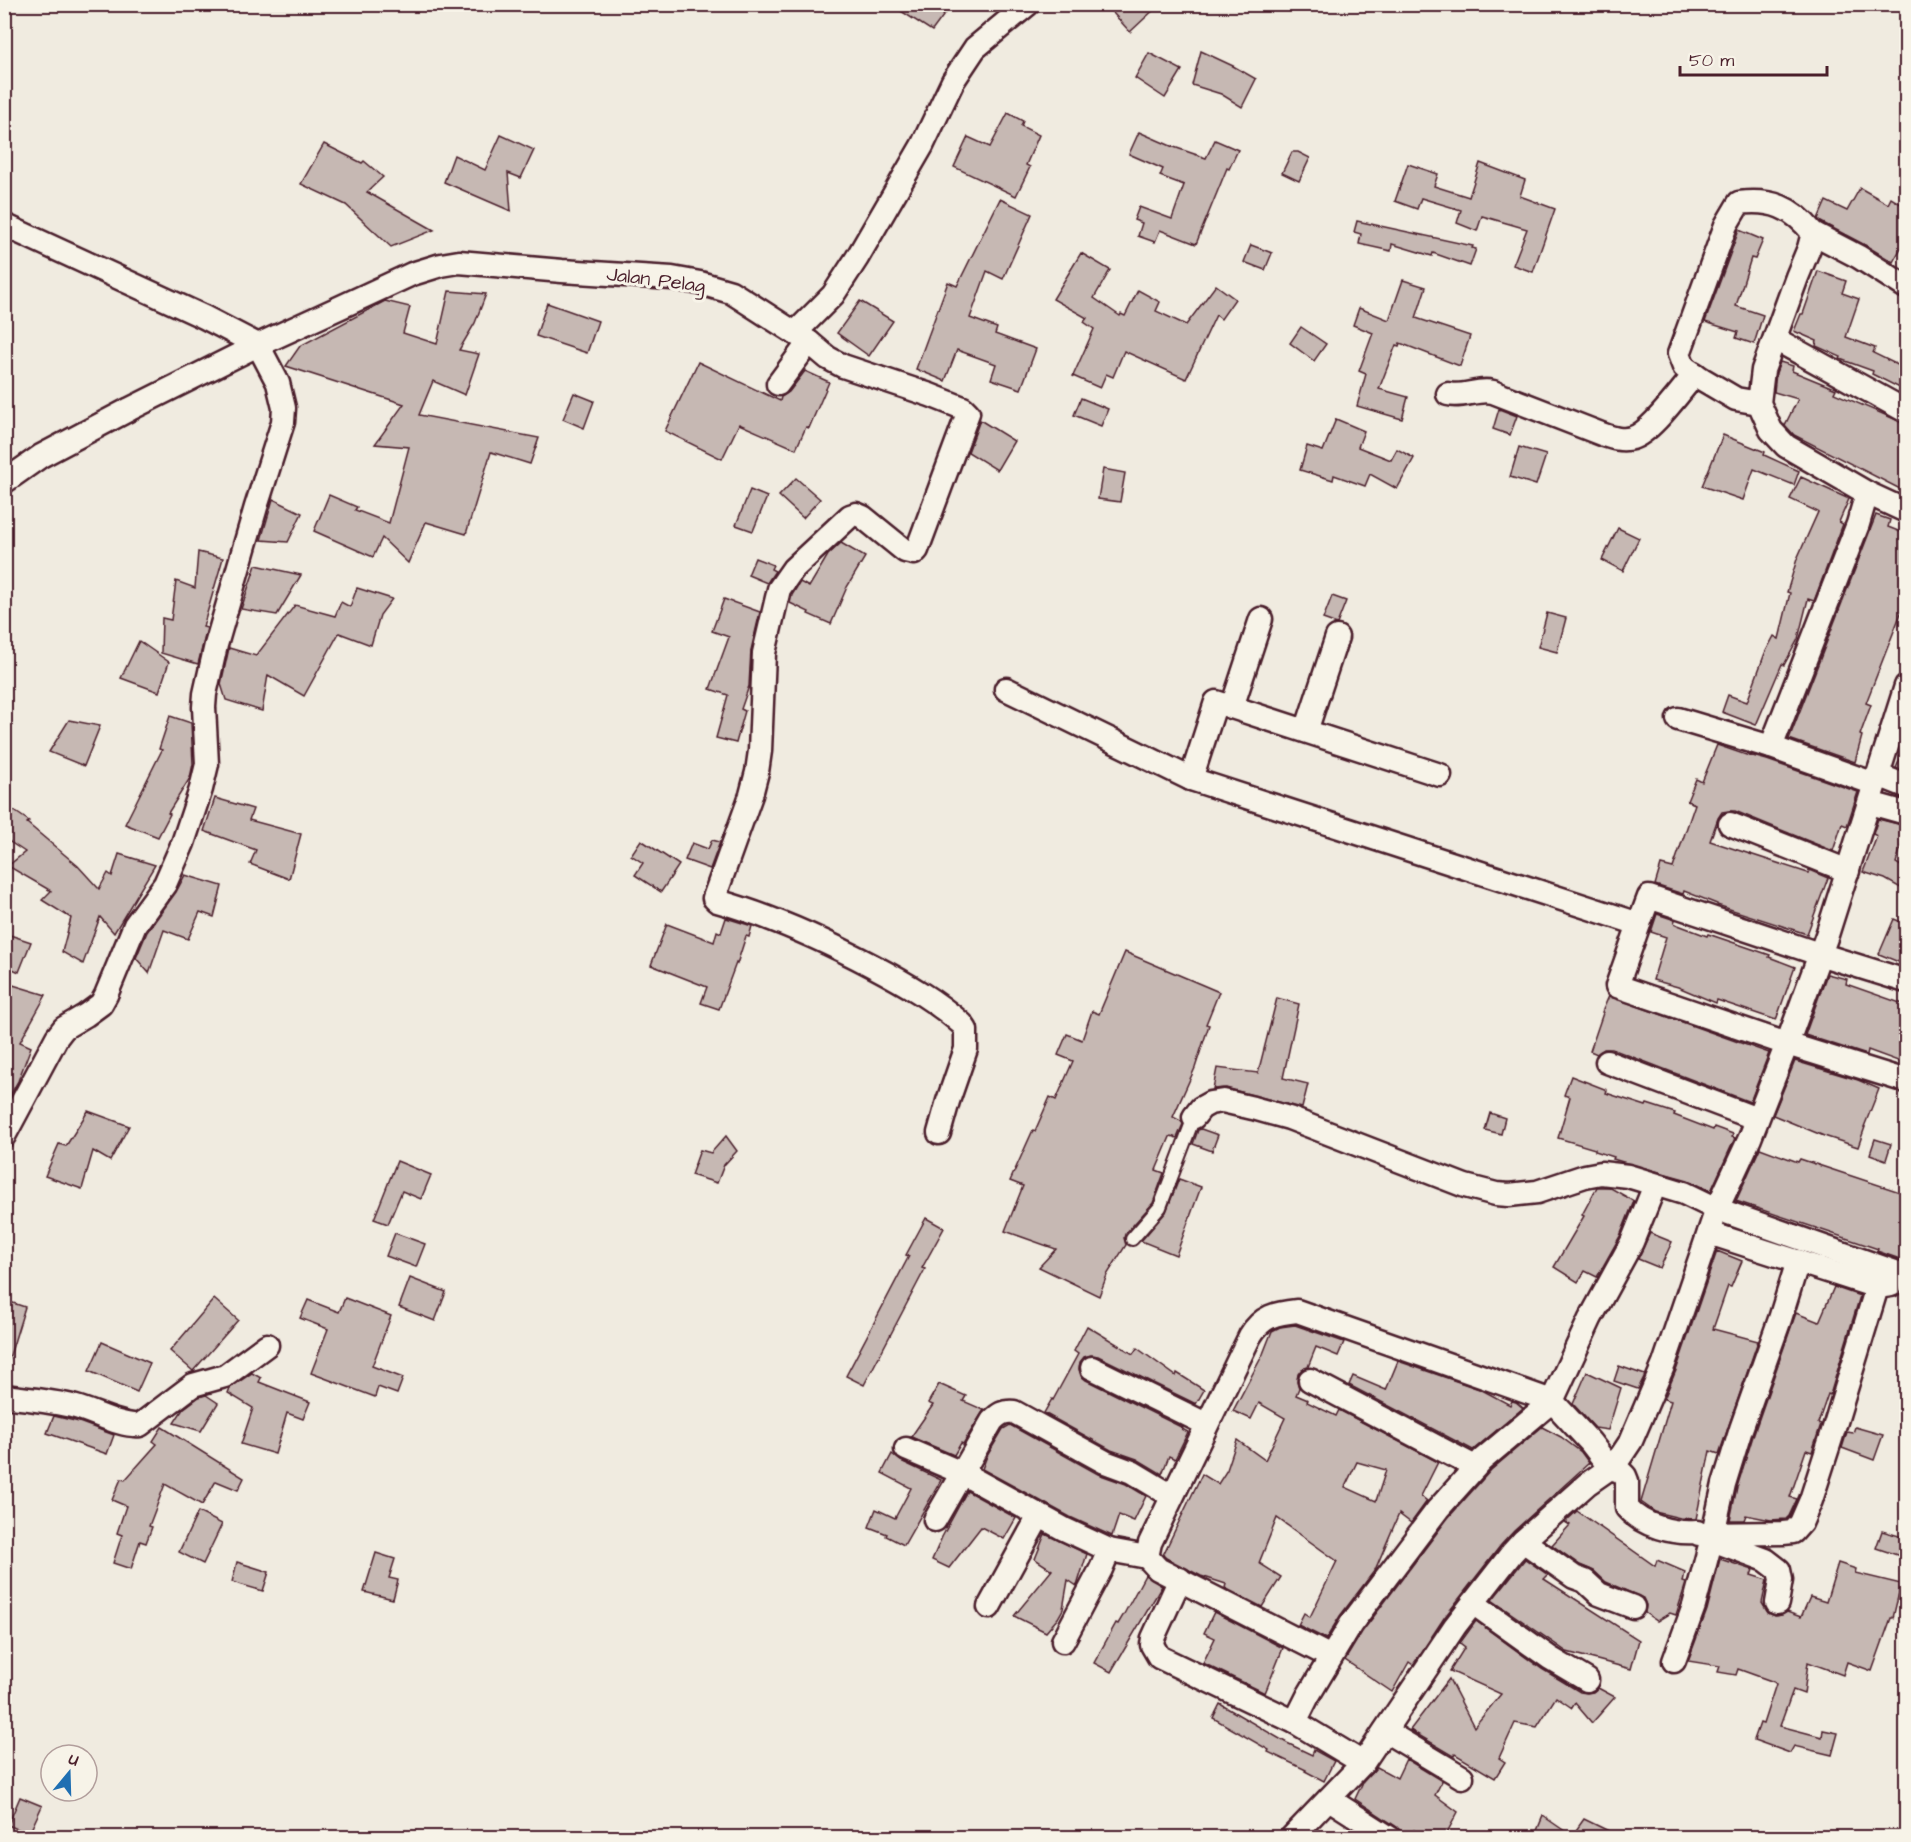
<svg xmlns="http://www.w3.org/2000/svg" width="1911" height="1842" viewBox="0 0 1911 1842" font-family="'Architects Daughter',sans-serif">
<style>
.building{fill:#c6b8b3;stroke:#4a1f2b;stroke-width:1.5;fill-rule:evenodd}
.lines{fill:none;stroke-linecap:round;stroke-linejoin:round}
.lane-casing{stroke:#4a1f2b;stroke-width:16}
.street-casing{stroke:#4a1f2b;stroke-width:27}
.lane{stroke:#f7f3e8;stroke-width:12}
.street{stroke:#f7f3e8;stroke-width:22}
.labels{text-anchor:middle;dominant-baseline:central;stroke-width:6;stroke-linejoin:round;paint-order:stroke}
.street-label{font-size:20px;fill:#4a1f2b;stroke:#f7f3e8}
</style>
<rect width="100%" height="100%" fill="#f0ebe0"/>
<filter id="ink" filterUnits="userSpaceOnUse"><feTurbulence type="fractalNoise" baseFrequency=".0167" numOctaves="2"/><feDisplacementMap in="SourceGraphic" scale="12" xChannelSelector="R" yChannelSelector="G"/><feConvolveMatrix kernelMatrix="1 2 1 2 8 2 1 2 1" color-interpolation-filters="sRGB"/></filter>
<g filter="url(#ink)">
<!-- building -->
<g class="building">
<polygon points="890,4 952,4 932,31"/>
<polygon points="1105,4 1160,4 1130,32"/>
<polygon points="1201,51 1233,66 1256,79 1242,107 1221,94 1192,85"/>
<polygon points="1149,53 1182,70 1165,98 1135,78"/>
<polygon points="1008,113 1023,121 1021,126 1039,135 1026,165 1030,167 1016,196 954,167 968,137 990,147"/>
<polygon points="1139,132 1171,146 1206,158 1215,140 1238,150 1229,169 1227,168 1196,244 1160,230 1155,242 1138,236 1142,223 1134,220 1139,207 1172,219 1184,185 1160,176 1163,169 1129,154"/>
<polygon points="501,135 534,150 521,178 508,173 511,211 444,182 454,155 485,170"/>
<polygon points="324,144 362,163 364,161 383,177 367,192 434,230 391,247 346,205 301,184"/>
<polygon points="1292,152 1298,152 1310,158 1299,181 1282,173"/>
<polygon points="1480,163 1525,180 1520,196 1555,209 1533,272 1513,265 1527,229 1482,216 1477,231 1457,223 1461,210 1421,198 1417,209 1395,201 1408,164 1438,174 1434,186 1469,197"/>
<polygon points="1860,188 1888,204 1891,198 1906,207 1906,239 1893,262 1865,245 1821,222 1818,219 1826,201 1847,211"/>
<polygon points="1000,199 1032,214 1003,279 987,271 970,318 997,328 995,334 1036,349 1021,389 991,379 996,364 957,350 945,381 916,369 948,282 957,286"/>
<polygon points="1357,221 1473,246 1472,248 1476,249 1470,266 1433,253 1432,256 1392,244 1391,251 1359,244 1361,234 1354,232"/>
<polygon points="1739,230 1763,240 1755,259 1751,258 1736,306 1763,315 1754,344 1736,338 1738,332 1705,322"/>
<polygon points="1251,245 1272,253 1265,270 1244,262"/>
<polygon points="1081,253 1110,270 1094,298 1120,316 1121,314 1125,316 1138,290 1160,302 1156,311 1186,325 1216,285 1235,299 1221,319 1216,315 1186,379 1124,351 1113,377 1106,374 1100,388 1073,376 1094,329 1084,322 1087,318 1053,299"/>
<polygon points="1818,271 1846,281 1842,293 1859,299 1846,337 1875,348 1873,353 1906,369 1906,396 1904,394 1906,391 1872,374 1873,371 1840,359 1841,357 1816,346 1817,341 1794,331 1801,314 1803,314"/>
<polygon points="1403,280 1426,287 1416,318 1470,336 1460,366 1400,343 1399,346 1396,345 1379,389 1408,397 1402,419 1357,406 1366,374 1359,371 1373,333 1353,325 1359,308 1389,320"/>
<polygon points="449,291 486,294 475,323 459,350 479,354 465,395 433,381 419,415 539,438 530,464 491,452 466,534 426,522 408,563 382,538 373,557 314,531 329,495 357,507 355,510 389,523 409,447 375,444 404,404 286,366 300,346 385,301 410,307 403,333 437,344"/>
<polygon points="860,301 893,321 869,356 837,333"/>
<polygon points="547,303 598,321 587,353 536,336"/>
<polygon points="1301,327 1326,344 1314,361 1290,343"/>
<polygon points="698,362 780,401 781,397 789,392 805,371 829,382 809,428 806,427 796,449 739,424 722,459 665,431"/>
<polygon points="1780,362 1793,366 1792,371 1836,389 1834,393 1906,424 1906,492 1794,435 1785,425 1798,399 1774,392 1776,373"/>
<polygon points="574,393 594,401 584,428 563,419"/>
<polygon points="1081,398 1108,409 1101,426 1074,415"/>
<polygon points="1499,409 1517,416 1510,435 1493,429"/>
<polygon points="1336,419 1364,431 1358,447 1391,460 1397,449 1414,458 1397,489 1370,474 1365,486 1334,475 1333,480 1300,470 1307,446 1323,451"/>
<polygon points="980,420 1014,441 997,470 968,452"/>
<polygon points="1723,435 1765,452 1764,455 1799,471 1794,485 1754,469 1743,500 1702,486"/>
<polygon points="1519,447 1546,455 1536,485 1510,477"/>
<polygon points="1103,469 1125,473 1120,502 1098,499"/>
<polygon points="1801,477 1849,499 1839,522 1843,524 1814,601 1808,599 1798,639 1784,665 1782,664 1756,725 1722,712 1728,695 1747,702 1765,653 1774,636 1779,639 1790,593 1787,592 1797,559 1818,512 1790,499"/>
<polygon points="796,478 820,499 803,518 779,496"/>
<polygon points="750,490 767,497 753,531 736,525"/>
<polygon points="273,499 302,513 288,542 261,540"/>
<polygon points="1876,515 1890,520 1888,527 1906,534 1906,600 1866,703 1871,705 1860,735 1862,736 1855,762 1789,739"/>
<polygon points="1618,528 1639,538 1623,571 1602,560"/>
<polygon points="841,543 865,557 847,587 831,624 808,614 809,612 790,603 792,595 800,582 809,587 828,555"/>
<polygon points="198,552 223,558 203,627 207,628 198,664 161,653 162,618 171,620 176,581 195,588"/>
<polygon points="755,558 773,565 771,569 775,571 767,583 748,575"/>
<polygon points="256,565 301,575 277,615 241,609"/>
<polygon points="357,588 392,599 380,615 371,645 339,633 304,696 268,675 262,711 226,700 221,684 229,648 256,656 295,605 335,616 341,602 350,607"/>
<polygon points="1332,596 1346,601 1337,624 1323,619"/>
<polygon points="724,599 760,612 751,650 749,686 741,709 745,711 736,743 716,738 728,695 710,689 729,637 712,631"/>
<polygon points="1547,613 1566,618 1557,652 1538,647"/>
<polygon points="139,641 169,662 159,692 121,678"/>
<polygon points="170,716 191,723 193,764 190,778 168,813 170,814 158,837 125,824 162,750 159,749"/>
<polygon points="69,720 100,726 84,766 49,752"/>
<polygon points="1717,745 1749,756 1749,755 1767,760 1858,792 1847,826 1842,824 1833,851 1735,811 1729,811 1722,812 1718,818 1710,841 1808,873 1809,870 1828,878 1807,934 1717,905 1717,904 1684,891 1683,894 1655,885 1661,865 1673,868 1695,804 1687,801 1696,779 1702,782"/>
<polygon points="1906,745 1906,772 1896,768"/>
<polygon points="215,798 253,809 249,820 301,834 289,879 250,864 256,850 204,831"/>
<polygon points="4,804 29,821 27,823 78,866 99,889 108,873 112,876 119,854 155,865 114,933 100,917 83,964 62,952 71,918 42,900 51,891 8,866 25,852 4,838"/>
<polygon points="1878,819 1906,826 1906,831 1896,863 1906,869 1906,891 1885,879 1863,872 1877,836 1873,834"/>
<polygon points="641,840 679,865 661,892 635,875 643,863 631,855"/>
<polygon points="712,840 720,842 710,869 685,860 692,843 708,849"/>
<polygon points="185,875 222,886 214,917 200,912 188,939 164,930 149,973 136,958 147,932 176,892"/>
<polygon points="1657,914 1675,920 1674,923 1678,925 1707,936 1708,934 1770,955 1769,957 1795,967 1776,1020 1717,1000 1716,1003 1678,987 1653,980 1666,937 1651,932"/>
<polygon points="726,918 752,926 749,937 746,936 737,964 736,963 719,1009 701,1003 707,987 651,965 667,924 714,942 717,931 721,933"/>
<polygon points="1894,919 1906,924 1906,965 1879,954"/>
<polygon points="7,934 31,942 19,972 4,965 4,944"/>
<polygon points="1125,952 1219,992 1206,1024 1209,1025 1195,1068 1173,1117 1181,1121 1183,1124 1177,1138 1171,1136 1170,1137 1156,1170 1164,1173 1153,1203 1125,1234 1124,1238 1126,1245 1107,1275 1099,1296 1039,1267 1056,1249 1005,1231 1023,1186 1010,1181 1033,1130 1035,1131 1050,1097 1056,1100 1073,1061 1058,1055 1067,1034 1082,1040 1092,1011 1099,1014"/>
<polygon points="1827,974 1847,979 1846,984 1906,1005 1906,1064 1868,1050 1867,1055 1805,1035"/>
<polygon points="13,985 46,995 20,1042 31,1047 18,1081 4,1106 4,1008"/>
<polygon points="1609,996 1769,1053 1750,1102 1612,1049 1604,1049 1597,1054 1590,1051 1603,1013 1602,1012"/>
<polygon points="1277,998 1299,1004 1283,1078 1308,1084 1302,1108 1226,1088 1213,1089 1217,1068 1258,1073"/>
<polygon points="1795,1061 1858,1080 1879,1089 1864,1127 1865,1127 1858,1147 1824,1136 1773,1115"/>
<polygon points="1571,1076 1607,1090 1606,1093 1646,1106 1647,1104 1675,1113 1674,1115 1713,1130 1714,1127 1733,1134 1732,1137 1735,1138 1711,1191 1688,1180 1623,1162 1613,1159 1614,1157 1595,1151 1595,1149 1558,1138 1570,1097 1564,1095"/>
<polygon points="88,1111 129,1126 110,1161 93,1151 82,1189 45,1176 59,1144 66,1146"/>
<polygon points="1490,1113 1505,1118 1501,1134 1485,1130"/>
<polygon points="1201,1129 1218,1135 1212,1151 1193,1144 1198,1130"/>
<polygon points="726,1136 737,1151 724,1165 717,1183 691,1175 700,1150 711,1153"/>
<polygon points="1875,1139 1891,1144 1886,1160 1870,1154"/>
<polygon points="1760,1148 1798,1162 1800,1159 1906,1194 1906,1240 1900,1259 1877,1251 1878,1249 1736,1201"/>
<polygon points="397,1161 431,1175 421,1199 402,1191 388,1224 374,1219"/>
<polygon points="1179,1179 1201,1187 1176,1255 1141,1241 1166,1212"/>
<polygon points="1597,1187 1609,1187 1634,1201 1620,1236 1597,1277 1585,1271 1578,1282 1554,1267 1584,1216 1582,1215"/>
<polygon points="926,1218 944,1228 922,1268 925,1269 864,1385 846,1376 909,1256 906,1255"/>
<polygon points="395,1233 425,1244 416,1267 386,1256"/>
<polygon points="1650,1233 1672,1242 1660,1268 1638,1259"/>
<polygon points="1717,1251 1742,1261 1731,1287 1728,1286 1713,1329 1758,1341 1719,1454 1710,1451 1696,1519 1680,1518 1655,1512 1641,1502 1671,1401 1664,1399 1677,1368"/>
<polygon points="410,1278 446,1292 435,1321 399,1307"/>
<polygon points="1834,1287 1860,1296 1830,1395 1828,1394 1818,1423 1821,1424 1812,1452 1806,1450 1790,1497 1797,1499 1789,1516 1786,1519 1771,1520 1746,1515 1744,1520 1730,1520 1737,1487 1754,1433 1796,1313 1819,1322"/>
<polygon points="345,1298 391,1316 372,1366 403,1378 397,1394 378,1387 375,1397 311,1373 328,1329 300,1318 308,1300 339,1312"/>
<polygon points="214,1299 238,1320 193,1371 170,1351"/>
<polygon points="4,1300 25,1307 8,1362 4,1361"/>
<path d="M1295,1325L1344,1342L1338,1356L1316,1347L1308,1367L1302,1369L1298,1374L1297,1381L1299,1388L1296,1395L1308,1400L1307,1402L1336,1416L1339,1410L1438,1462L1421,1496L1427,1501L1411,1523L1399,1514L1375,1570L1340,1616L1326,1639L1298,1625L1304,1613L1310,1617L1337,1561L1277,1518L1259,1563L1281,1577L1262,1607L1225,1588L1226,1584L1201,1576L1166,1558L1163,1555L1202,1474L1218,1484L1227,1470L1237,1440L1265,1460L1285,1418L1259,1403L1251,1419L1233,1411L1263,1354L1272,1331L1280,1327ZM1357,1462L1386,1470L1376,1501L1345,1487Z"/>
<polygon points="1087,1326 1133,1354 1137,1348 1176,1376 1177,1373 1204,1390 1196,1404 1098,1356 1091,1355 1084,1357 1080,1362 1079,1369 1081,1376 1086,1380 1183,1428 1182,1429 1188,1432 1175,1459 1169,1456 1162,1474 1137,1459 1111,1450 1044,1413 1052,1399 1053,1400 1078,1354 1074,1351"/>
<polygon points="102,1342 150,1363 137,1392 89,1371"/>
<polygon points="1398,1361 1482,1390 1510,1405 1512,1401 1516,1402 1523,1408 1473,1450 1349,1385 1353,1376 1386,1390"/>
<polygon points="1619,1366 1645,1375 1638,1389 1614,1381"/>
<polygon points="1587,1372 1621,1388 1608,1430 1595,1428 1573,1404"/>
<polygon points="252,1373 261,1378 259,1382 310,1402 303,1419 287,1413 275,1454 241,1444 253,1408 228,1393 230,1388"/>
<polygon points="939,1384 966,1396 963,1401 984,1410 963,1444 961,1443 954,1455 911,1437 933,1405 928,1403"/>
<polygon points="206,1395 218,1403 201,1431 174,1423 183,1409 199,1397"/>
<polygon points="54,1416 79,1422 114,1435 107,1454 47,1433"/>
<polygon points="1010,1425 1098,1474 1126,1484 1146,1496 1134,1521 1119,1515 1112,1536 1070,1517 982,1469 987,1456 1003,1429"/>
<polygon points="162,1427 244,1478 238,1490 216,1481 202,1505 165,1484 149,1526 152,1527 146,1543 140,1541 131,1569 113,1563 122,1535 117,1533 126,1506 112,1500 121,1479 125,1480 157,1444 153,1441"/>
<polygon points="1542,1427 1561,1437 1581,1452 1589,1463 1514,1531 1501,1545 1444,1618 1413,1665 1409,1662 1392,1692 1345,1660 1362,1632 1448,1518 1491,1470"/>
<polygon points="1855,1427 1883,1435 1874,1460 1842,1448 1847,1432 1853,1433"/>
<polygon points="892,1454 901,1461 941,1480 904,1545 886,1536 887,1534 869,1527 876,1509 895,1518 911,1488 882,1473"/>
<polygon points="967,1491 1016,1518 1004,1539 981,1527 949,1568 932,1560 942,1537"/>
<polygon points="1577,1511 1655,1566 1657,1560 1685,1572 1683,1582 1686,1583 1676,1615 1670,1613 1657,1621 1645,1613 1646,1605 1643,1598 1606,1582 1594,1571 1580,1565 1552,1545 1570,1525 1565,1522"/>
<polygon points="198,1512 222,1524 203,1564 179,1552"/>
<polygon points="1882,1531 1906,1538 1906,1558 1876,1548"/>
<polygon points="1045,1534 1087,1554 1077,1586 1068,1580 1063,1609 1058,1618 1046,1632 1014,1616 1052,1570 1035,1559"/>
<polygon points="376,1553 395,1559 389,1578 398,1580 393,1599 364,1592"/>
<polygon points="1525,1559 1548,1575 1544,1579 1639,1640 1631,1669 1567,1652 1492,1600"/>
<polygon points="1720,1559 1753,1570 1751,1575 1767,1580 1762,1603 1768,1613 1775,1616 1782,1615 1787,1612 1801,1617 1810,1597 1826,1602 1838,1563 1856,1569 1855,1573 1901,1584 1893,1618 1891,1618 1872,1671 1847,1662 1843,1675 1808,1662 1804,1694 1793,1690 1780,1726 1822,1737 1823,1730 1838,1733 1832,1755 1794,1746 1790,1753 1754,1740 1760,1723 1763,1724 1776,1684 1774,1682 1738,1669 1736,1675 1718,1672 1720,1666 1688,1661 1707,1610"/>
<polygon points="237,1562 269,1572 263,1591 232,1582"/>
<polygon points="1145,1575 1162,1586 1111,1672 1094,1663 1116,1623 1118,1624 1124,1614"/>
<polygon points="1214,1612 1283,1648 1265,1693 1203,1663 1215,1638 1204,1633"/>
<polygon points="1476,1621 1542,1669 1580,1692 1587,1693 1593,1692 1598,1688 1615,1697 1592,1723 1575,1703 1572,1708 1556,1697 1537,1727 1515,1723 1499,1758 1505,1762 1495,1778 1455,1754 1454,1756 1410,1730 1449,1679 1474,1727 1501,1694 1450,1671 1465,1647 1460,1643"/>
<polygon points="1220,1704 1287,1743 1312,1755 1314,1750 1334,1761 1324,1781 1305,1771 1306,1770 1268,1752 1269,1750 1213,1718"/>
<polygon points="1406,1759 1442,1781 1435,1795 1458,1812 1444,1838 1427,1838 1414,1830 1410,1838 1408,1838 1403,1835 1397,1827 1355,1799 1363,1782 1377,1767 1397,1778"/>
<polygon points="20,1797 42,1806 29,1834 8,1825"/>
<polygon points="1543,1816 1572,1836 1584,1819 1623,1838 1534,1838"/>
</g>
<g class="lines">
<defs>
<polyline id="lane" points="1132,1239 1160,1207 1194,1117"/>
<g id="street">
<polyline points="4,225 204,317 258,345 278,383 284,408 283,422 256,507 216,645 205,694 204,707 207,764 201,789 183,843 165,884 135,925 106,995 101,1004 86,1015 64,1028 57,1037 4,1136"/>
<polyline points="1813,233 1859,257 1906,287"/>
<path d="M795,333L809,342L828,358L843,366L930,395L963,408L968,413L917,550L914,553L905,551L863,517L856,514L850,516L793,569L779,589L764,653L760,751L757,772L751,795L714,898L717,901C771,916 824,940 873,966C905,983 935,1000 962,1024L966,1030V1049L948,1101L939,1133"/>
<polyline points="1775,339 1906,411"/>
<polyline points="778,384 809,342"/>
<path d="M1448,394C1464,398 1478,388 1493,392L1604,435C1613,438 1622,441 1632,438C1651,433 1681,390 1695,374"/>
<path d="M1759,403L1736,399L1702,379L1684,367L1679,354L1726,225L1739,203C1772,199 1792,207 1813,233L1809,248L1797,277L1763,370L1759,403L1771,430L1786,446L1867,493L1906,511"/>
<polyline points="4,482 41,456 130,409 258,345 343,306 412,274 441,265 459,262 562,271 672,278 700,283 731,292 795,333 833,295 857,258 922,146 953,81 975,48 1028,4"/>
<polyline points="1006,689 1191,779 1639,924 1649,897 1819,954 1906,981"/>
<polyline points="1232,707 1261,619"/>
<polyline points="1678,719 1771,747 1875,784"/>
<polyline points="1306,731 1337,637"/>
<polyline points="1771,747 1858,524 1867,493"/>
<polyline points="1878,775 1906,786"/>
<polyline points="1191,779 1216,702 1440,775"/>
<polyline points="1870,803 1906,813"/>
<polyline points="1730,824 1848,871"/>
<polyline points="1639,924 1617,986 1787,1044 1906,1081"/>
<polyline points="1607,1062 1757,1119"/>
<polyline points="1194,1117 1201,1108 1210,1103 1223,1101 1253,1108 1289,1118 1465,1186 1496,1194 1509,1195 1537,1192 1585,1176 1601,1173 1628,1176 1684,1193 1717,1209 1901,1274"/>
<polyline points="1709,1233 1877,1287 1891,1285"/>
<polyline points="1092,1368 1206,1424"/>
<polyline points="1310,1380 1475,1467"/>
<path d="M4,1396C28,1399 52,1401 76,1407C95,1412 121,1427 140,1425L193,1385L225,1376L267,1345"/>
<path d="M906,1449L962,1473L992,1421C999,1414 1003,1411 1014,1412L1105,1462L1132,1472L1172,1496"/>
<polyline points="935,1520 962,1473 1064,1529 1109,1550 1147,1557"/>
<polyline points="1712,1540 1766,1560 1779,1570 1781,1580 1777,1603"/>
<polyline points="1523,1541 1574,1577 1585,1581 1599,1594 1633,1607"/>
<polyline points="1180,1579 1153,1638 1152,1645 1159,1657 1295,1722"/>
<polyline points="1473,1603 1550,1658 1587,1680"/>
<polyline points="989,1607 1039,1516"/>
<polyline points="1063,1641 1101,1569 1109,1550"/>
<path d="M1331,1657L1158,1569L1147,1557L1150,1543L1250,1336C1262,1316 1276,1313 1297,1311L1552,1401L1590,1442L1610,1468L1620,1471L1625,1476L1627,1481V1508C1643,1526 1673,1534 1697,1532L1699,1534L1783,1533L1793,1532L1801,1523L1811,1500L1831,1438L1877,1287"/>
<polyline points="1674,1661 1694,1606 1713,1534 1724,1484 1741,1429 1780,1319 1798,1261"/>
<polyline points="1385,1731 1462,1777"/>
<polyline points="1363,1763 1295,1722 1308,1696 1351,1624 1438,1509 1482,1460 1552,1401 1590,1319 1632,1242 1655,1185"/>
<polyline points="1329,1799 1390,1838"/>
<polyline points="1291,1838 1363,1763 1455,1626 1512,1553 1523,1541 1587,1484 1610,1468 1621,1456 1631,1441 1664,1364 1717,1209 1750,1138 1787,1044 1827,935 1906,686"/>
</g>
</defs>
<!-- lane casing -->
<use href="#lane" class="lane-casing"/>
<!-- street casing -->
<use href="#street" class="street-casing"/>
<!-- lane -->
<use href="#lane" class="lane"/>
<!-- street -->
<use href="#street" class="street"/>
</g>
</g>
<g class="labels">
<!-- street labels -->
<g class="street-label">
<text transform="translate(656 280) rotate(7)">Jalan Pelag</text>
</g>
</g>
<!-- margin -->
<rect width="1911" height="1842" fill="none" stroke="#f7f3e8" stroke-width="24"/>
<rect x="12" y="12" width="1887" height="1818" fill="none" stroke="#4a1f2b" stroke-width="2" filter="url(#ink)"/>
<!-- north arrow -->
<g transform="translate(69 1773) rotate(19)"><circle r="28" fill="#f7f3e8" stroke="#b29e9c" stroke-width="1.5"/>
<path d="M0-4.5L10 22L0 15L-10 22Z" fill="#1f6fb2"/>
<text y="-9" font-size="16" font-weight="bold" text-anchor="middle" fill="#4a1f2b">U</text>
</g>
<!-- scale -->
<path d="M1680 66v9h147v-9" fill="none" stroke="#4a1f2b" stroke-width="3"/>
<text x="1689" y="66" font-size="18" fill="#4a1f2b" stroke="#f7f3e8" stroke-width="4.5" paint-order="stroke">50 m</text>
</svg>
